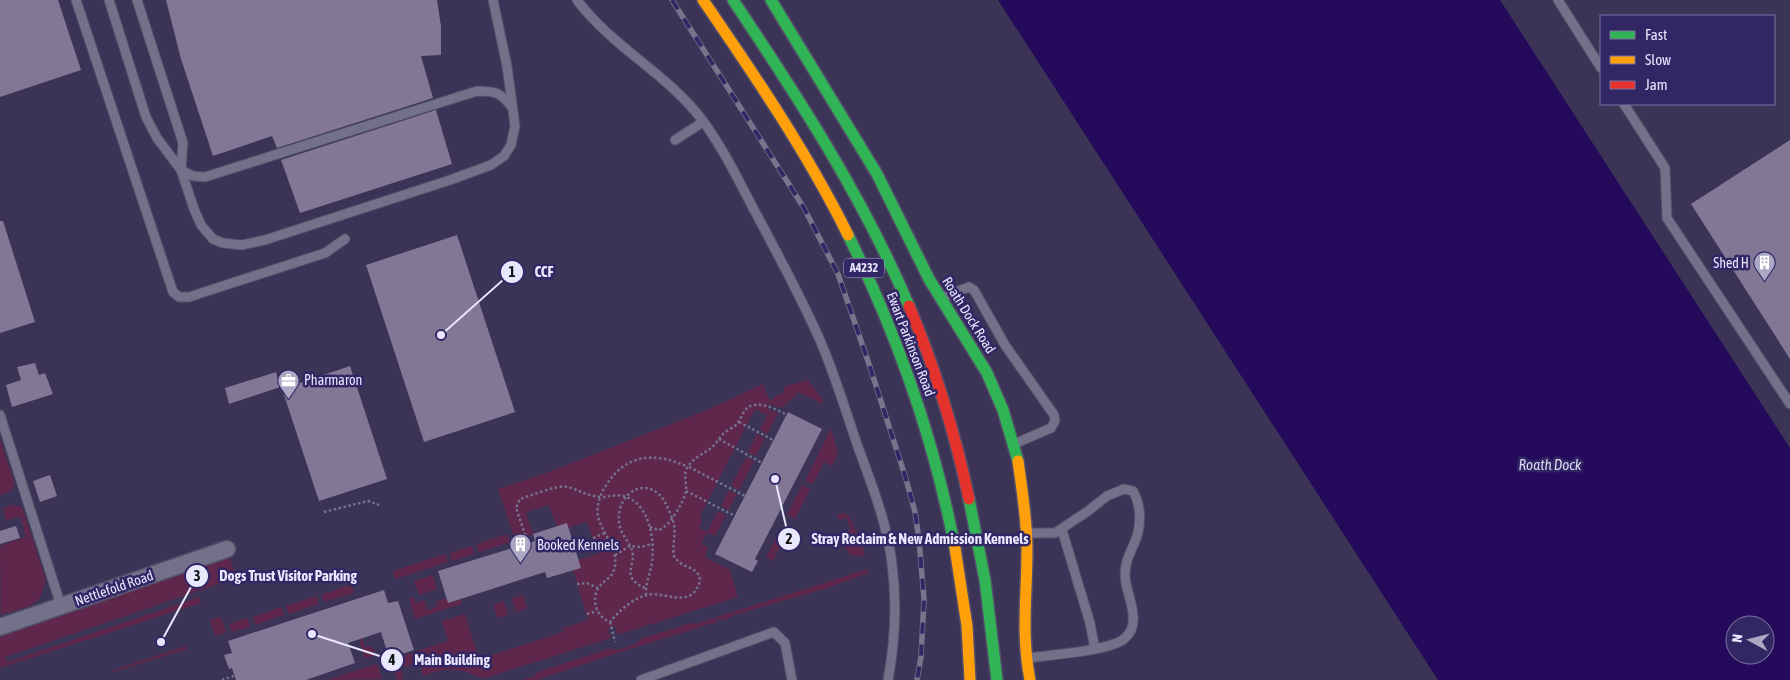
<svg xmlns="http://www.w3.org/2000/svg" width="1790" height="680" viewBox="0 0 1790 680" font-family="'Asap Condensed',sans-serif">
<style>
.green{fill:#5e274b}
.water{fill:#250a5b;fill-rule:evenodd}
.building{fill:#827896}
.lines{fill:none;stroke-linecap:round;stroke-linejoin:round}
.lane-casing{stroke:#534e69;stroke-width:11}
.street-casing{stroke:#534e69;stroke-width:19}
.fast-casing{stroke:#534e69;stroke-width:14}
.slow-casing{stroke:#534e69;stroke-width:14}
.jam-casing{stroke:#534e69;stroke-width:14}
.path{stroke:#76728a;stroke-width:2.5;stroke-dasharray:2.5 2.5;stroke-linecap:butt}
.lane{stroke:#73708a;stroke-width:9}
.street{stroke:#73708a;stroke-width:16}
.fast{stroke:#30b455;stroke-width:11}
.slow{stroke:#ff9f0a;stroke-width:11}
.jam{stroke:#e5322d;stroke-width:11}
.rail-casing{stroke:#77748b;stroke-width:5.5}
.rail{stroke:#322665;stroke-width:4;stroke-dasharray:11;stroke-linecap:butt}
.labels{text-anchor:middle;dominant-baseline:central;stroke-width:5;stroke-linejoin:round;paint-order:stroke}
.shield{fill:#322665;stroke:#b1add0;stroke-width:1}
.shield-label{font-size:12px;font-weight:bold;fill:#e7e7fe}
.poi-label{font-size:14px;fill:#e7e7fe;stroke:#322665;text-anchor:start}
.street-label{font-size:14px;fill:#e7e7fe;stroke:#322665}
.water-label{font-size:15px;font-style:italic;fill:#dad9f1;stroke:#322665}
.leader{fill:none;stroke:#e7e7fe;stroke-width:2}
.callout-dot{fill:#e7e7fe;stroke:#322665;stroke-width:2}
.mark-label{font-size:15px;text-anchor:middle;font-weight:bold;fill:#111}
.callout-label{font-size:15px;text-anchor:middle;font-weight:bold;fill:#e7e7fe;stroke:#322665;stroke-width:5;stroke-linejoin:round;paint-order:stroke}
</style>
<rect width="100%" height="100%" fill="#3b3457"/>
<!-- green -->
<g class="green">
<path d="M808,380L822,398L823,404L798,392C794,399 787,400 784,407L782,406L781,408L769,404L768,409L778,413L767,434L760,430L767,415L755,409L700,516L702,521L699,528L707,532L718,511L726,515L715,536L707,533L701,544L708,548L705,557L730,570L738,597L617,635L615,626L608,628L611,638L485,678C477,679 473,674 466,672C451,666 438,671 423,676L419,662L400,668L404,679L397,680L391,660L448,641L442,621L465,614L479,659L564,632L563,628L588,620L573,570L578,560L598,554L587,522L568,528L557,527L549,505L526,512L533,534L515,540L498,489L546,473L707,410L763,384L770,401L773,398L784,392L785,386Z"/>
<polygon points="831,428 838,454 832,466 824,462 813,484 805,481"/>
<polygon points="757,434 765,438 756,456 748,452"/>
<polygon points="0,439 15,485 11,491 0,495"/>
<polygon points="746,457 754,461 739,490 731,486"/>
<polygon points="802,485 810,489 795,519 787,515"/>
<polygon points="729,490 737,494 729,510 721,506"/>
<polygon points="14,505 21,507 23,510 46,580 40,598 30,606 1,615 0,548 4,544 26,537 20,516 6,521 3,508"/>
<path d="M843,513L850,517L855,530L860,536L865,555C845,560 847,549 842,533L851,530L847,518L839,520L837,515Z"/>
<polygon points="507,534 510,542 479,552 476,544"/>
<polygon points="775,540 782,543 773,561 766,557"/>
<polygon points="472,546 474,554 452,561 450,553"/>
<polygon points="445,554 448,562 395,579 393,571"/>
<polygon points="230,558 236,578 5,657 8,662 199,597 201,603 0,668 0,636"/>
<path d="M868,569V573L828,588L734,615L726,620L717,619V623C707,622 701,628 692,630C640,645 588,663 537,680H522L533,677L537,672L609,649C619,651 634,646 641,639L690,623L695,624Z"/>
<polygon points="433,575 437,589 419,595 414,581"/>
<polygon points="352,584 354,593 324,602 321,595"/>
<polygon points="523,595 527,608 516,612 512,598"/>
<polygon points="316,596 319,604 289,614 286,606"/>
<polygon points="413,597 415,603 425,600 427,610 437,607 436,602 446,598 448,603 461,599 462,604 415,619 409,598"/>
<polygon points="504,601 508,615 497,618 493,605"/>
<polygon points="281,607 284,615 255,625 253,617"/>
<polygon points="221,617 226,633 215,636 210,620"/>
<polygon points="247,618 250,627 232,632 229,624"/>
<polygon points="362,638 365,647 372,646 375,655 365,659 359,639"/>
<polygon points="186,646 187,649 113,672 113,670"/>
<polygon points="377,664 382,679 327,680"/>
</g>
<!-- water -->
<path class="water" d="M998,0H1500L1790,448V680H1438ZM1735,625H1765V655H1735Z"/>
<!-- building -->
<g class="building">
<polygon points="0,0 58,0 81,70 0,97"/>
<polygon points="166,0 437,0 441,26 441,55 421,56 433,98 277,148 272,136 213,156 181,59"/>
<polygon points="436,110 452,164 300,213 281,160"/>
<polygon points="1790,140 1790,359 1691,204"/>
<polygon points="0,221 3,221 35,322 0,333"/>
<polygon points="457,235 515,412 424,442 366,265"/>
<polygon points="35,363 39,375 45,373 53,394 12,407 6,385 21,380 17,367"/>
<polygon points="350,366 387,479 319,501 282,389"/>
<polygon points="276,372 280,387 229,404 225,388"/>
<polygon points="788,412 822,429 755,559 758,561 752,572 715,554"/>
<polygon points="50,475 57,496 40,502 33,481"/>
<polygon points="567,523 581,568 547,578 545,572 448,603 438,571 535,541 533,534"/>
<polygon points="16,526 20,538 0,544 0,531"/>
<polygon points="384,590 388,603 398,601 414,650 389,658 381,632 348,643 355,663 306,680 236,680 232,668 229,669 224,655 232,653 228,641"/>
</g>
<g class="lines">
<defs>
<g id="lane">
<polyline points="76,0 173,292 179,297 189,297 325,253 345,239"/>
<polyline points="109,0 146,117 157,138 181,170 194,209 201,225 213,239 223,243 242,245 265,240 450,180 491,165 504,156 511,145 515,126 507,66 493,0"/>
<polyline points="137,0 183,143 181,170"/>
<path d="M577,0C612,47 668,74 703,121C722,147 737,177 752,206C775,249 799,293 819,338C834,372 845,409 857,444C871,483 887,522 892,564C897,602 895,642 888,680"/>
<polyline points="1558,0 1601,68"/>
<polyline points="1624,104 1665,168 1667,218 1790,404"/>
<polyline points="675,140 703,122"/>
<path d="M181,170L193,176L205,177L477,91C495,91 500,92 512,107"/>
<polyline points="943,297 969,287 974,290 1005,345 1054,415 1055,421 1051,428 1014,444"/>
<polyline points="0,415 61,606"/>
<polyline points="1062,530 1090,623 1095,649"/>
<path d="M1027,533H1055L1088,511L1107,496L1124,489L1133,491C1140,503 1141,519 1138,532C1136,542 1130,551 1127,561C1121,582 1131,594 1133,614C1134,623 1132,632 1125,638C1112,651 1048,655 1028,658"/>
<polyline points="641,680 774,632 785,643 792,680"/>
</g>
<polyline id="street" points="0,627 227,549"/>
<g id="fast">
<path d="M733,0C798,97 863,197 909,306"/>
<polyline points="771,0 877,174 929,279 987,373 1003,410 1018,461"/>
<path d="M848,235C897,334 934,439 955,548"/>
<polyline points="969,499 985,580 997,680"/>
</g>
<g id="slow">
<path d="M703,0C755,76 807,152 848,235"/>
<path d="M1018,461C1022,490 1027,519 1027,549C1027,595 1021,634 1030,680"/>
<polyline points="955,548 967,626 970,680"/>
</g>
<path id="jam" d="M909,306C935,368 955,433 969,499"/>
</defs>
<!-- lane casing -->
<use href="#lane" class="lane-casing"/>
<!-- street casing -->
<use href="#street" class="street-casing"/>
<!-- fast casing -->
<use href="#fast" class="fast-casing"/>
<!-- slow casing -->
<use href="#slow" class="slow-casing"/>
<!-- jam casing -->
<use href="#jam" class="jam-casing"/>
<!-- path -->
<g class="path">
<polyline points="739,422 773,440"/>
<polyline points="719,439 762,463"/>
<polyline points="689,467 745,496"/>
<polyline points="686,491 735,516"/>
<polyline points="324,512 368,501 379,505"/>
<path d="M650,527L658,530C669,528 684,502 686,491C687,483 683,475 687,468C693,458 703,454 711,448C716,444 719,438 724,433C727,430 733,428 736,425C743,418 742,407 754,405C765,403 777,410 787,415"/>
<polyline points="593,538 605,533"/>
<path d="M527,540L516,508L520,499C530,496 558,484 568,487C579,490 587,496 601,497C609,497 615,494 623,496C649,502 655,539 652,561C651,573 645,583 646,595"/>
<polyline points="615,555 630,546 641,547 652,544"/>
<polyline points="577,584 587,583 598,588"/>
<path d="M645,588C619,577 637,565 632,550C628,540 620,533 619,522C616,491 650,473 666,504C669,510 673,519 674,525C676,535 672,546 674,556C681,568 693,566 698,574C701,578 700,584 697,588C687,607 663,591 647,595C633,598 619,611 610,622C597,617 590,600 599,587C605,579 613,578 615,566C618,547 602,534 598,516C596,507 600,495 605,487C625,454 654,451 688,467"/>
<polyline points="587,614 597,611"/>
<polyline points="610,622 615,642"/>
<polyline points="222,680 234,676"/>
</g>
<!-- lane -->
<use href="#lane" class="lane"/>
<!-- street -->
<use href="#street" class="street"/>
<!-- fast -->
<use href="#fast" class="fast"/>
<!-- slow -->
<use href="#slow" class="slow"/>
<!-- jam -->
<use href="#jam" class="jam"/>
<defs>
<polyline id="rail" points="672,0 804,208 838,274 869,364 906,479 915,512 919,540 924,599 921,657 917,680"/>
</defs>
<!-- rail casing -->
<use href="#rail" class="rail-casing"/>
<!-- rail -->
<use href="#rail" class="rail"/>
</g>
<!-- icons -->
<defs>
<symbol id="building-pin" viewBox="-11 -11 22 30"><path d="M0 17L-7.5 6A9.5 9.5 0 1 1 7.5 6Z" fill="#aba8c4" stroke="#322665"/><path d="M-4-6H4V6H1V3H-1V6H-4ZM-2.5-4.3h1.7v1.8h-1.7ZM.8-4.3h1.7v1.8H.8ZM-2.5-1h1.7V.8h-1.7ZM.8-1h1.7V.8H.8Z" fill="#fff"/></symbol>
<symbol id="office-pin" viewBox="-11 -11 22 30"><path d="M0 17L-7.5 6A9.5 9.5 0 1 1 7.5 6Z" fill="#aba8c4" stroke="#322665"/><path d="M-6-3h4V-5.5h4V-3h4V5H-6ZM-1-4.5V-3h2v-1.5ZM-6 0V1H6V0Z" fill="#fff"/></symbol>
</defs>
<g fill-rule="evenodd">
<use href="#building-pin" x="1752" y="250" width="25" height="34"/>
<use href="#office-pin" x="276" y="368" width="25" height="34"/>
<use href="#building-pin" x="508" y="532" width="25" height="34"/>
</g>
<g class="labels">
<!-- shield labels -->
<rect class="shield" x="844" y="258.5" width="40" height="19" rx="4"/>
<g class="shield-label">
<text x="864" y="268">A4232</text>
</g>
<!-- poi labels -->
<g class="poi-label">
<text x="1749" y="263" text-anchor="end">Shed H</text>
<text x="304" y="380">Pharmaron</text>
<text x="537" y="545">Booked Kennels</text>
</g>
<!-- street labels -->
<g class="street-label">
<text transform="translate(969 315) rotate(58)">Roath Dock Road</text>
<text transform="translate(911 344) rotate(69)">Ewart Parkinson Road</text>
<text transform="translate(114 588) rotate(-19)">Nettlefold Road</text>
</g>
<!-- water labels -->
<g class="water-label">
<text x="1550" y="464">Roath Dock</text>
</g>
</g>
<!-- callouts -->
<path class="leader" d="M441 335L512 272M775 479L789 539M161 642L197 576M312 634L392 660"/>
<g class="callout-dot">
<circle cx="441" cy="335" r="5"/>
<circle cx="775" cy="479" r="5"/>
<circle cx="161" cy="642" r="5"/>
<circle cx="312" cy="634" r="5"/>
<circle cx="512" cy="272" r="12"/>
<circle cx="789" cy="539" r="12"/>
<circle cx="197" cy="576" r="12"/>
<circle cx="392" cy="660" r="12"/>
</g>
<g class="mark-label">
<text x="512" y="277">1</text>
<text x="789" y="544">2</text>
<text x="197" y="581">3</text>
<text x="392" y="665">4</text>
</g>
<g class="callout-label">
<text x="544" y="277">CCF</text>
<text x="920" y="544">Stray Reclaim &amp; New Admission Kennels</text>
<text x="288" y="581">Dogs Trust Visitor Parking</text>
<text x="452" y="665">Main Building</text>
</g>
<!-- legend -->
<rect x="1600" y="15" width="175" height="90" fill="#322665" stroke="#7a73a2"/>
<rect x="1610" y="31" width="25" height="8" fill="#30b455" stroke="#7a73a2"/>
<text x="1645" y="40" font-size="15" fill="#e7e7fe">Fast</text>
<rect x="1610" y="56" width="25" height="8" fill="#ff9f0a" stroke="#7a73a2"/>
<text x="1645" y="65" font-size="15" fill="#e7e7fe">Slow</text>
<rect x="1610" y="81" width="25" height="8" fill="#e5322d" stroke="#7a73a2"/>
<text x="1645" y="90" font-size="15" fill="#e7e7fe">Jam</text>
<!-- north arrow -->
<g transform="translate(1750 640) rotate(277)"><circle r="24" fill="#322665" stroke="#7a73a2"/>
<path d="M0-4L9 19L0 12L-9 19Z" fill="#aba8c4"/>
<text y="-8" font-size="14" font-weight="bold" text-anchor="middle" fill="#e7e7fe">N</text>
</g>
</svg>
